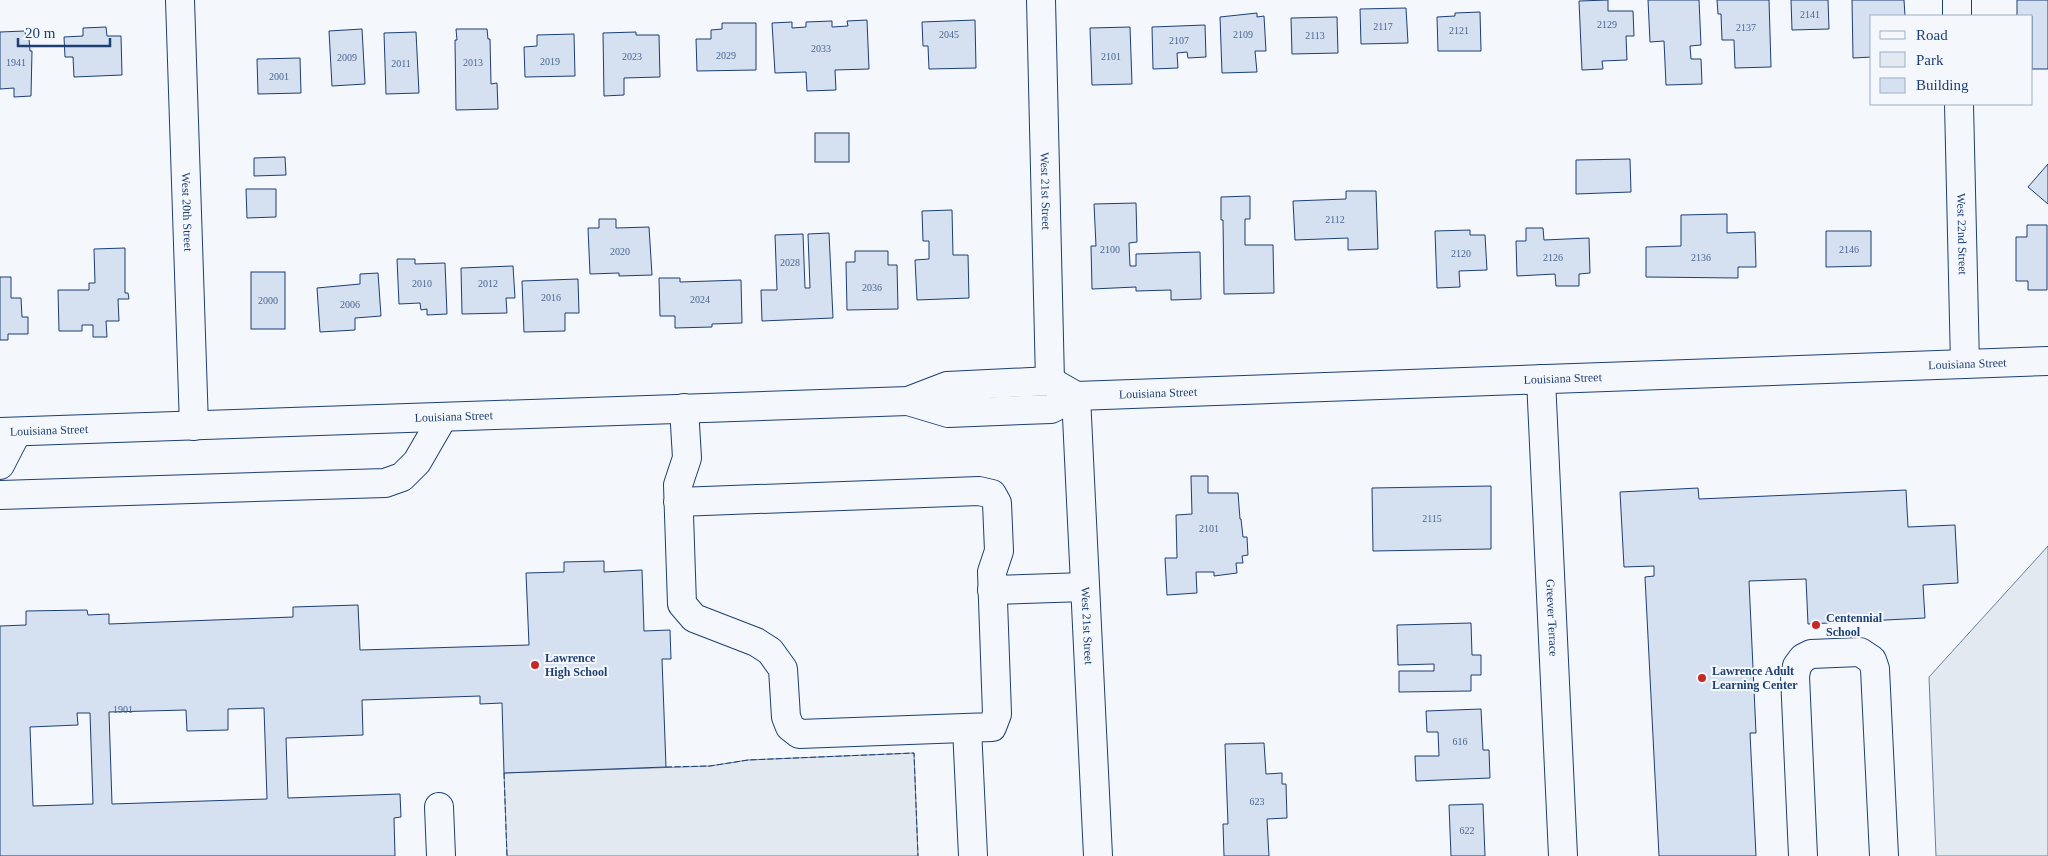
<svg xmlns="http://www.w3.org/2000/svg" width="2048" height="856" viewBox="0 0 2048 856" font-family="Georgia,serif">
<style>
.green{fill:#e3e9f0;stroke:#687fa3}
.building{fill:#d5e0f0;stroke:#1d3f73;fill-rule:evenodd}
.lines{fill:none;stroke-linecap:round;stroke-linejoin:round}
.minor-casing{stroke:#1d3f73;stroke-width:30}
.major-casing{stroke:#1d3f73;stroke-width:30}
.minor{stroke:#f4f7fb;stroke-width:28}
.major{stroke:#f4f7fb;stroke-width:28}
.fence{stroke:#1d3f73;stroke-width:1;stroke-dasharray:6 2.5;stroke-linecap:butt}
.poi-dot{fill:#c62828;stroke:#f4f7fb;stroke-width:2}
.labels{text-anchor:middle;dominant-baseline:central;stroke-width:4;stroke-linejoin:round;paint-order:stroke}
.number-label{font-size:10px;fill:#4b6792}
.street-label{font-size:12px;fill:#1d3f73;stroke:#f4f7fb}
.poi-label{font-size:12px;font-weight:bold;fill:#1d3f73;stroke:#f4f7fb;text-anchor:start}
</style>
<rect width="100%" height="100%" fill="#f4f7fb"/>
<!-- green -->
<g class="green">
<polygon points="2048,546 2048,856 1936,856 1929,677"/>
<polygon points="914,753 918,856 507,856 504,773 710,766 748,760"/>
</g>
<!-- building -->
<g class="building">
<polygon points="1608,0 1608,11 1633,11 1634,36 1626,36 1627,60 1602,61 1603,69 1582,70 1579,1"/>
<polygon points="1648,0 1699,0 1701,45 1690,46 1691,59 1701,59 1702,84 1666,85 1664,41 1650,42"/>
<polygon points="1717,0 1769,0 1771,67 1735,68 1734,40 1722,40 1721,14 1718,14"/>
<polygon points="1791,0 1828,0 1829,29 1792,30"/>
<polygon points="1852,0 1904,0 1905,16 1872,16 1872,57 1853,58"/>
<polygon points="2017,0 2048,0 2048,69 2032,69 2032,16 2017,16"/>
<polygon points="1406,8 1408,43 1361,44 1360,9"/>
<polygon points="1480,12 1481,51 1438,51 1437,17 1455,16 1455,13"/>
<polygon points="1257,13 1257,17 1264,16 1266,51 1255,51 1257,72 1222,73 1220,17"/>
<polygon points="1337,17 1338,53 1292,54 1291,18"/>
<polygon points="867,20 869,69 835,70 836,90 807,91 806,72 775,73 772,23 792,22 792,28 806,27 806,22 832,21 832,27 848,26 847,21"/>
<polygon points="975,20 976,68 929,69 928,46 923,46 922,22"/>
<polygon points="722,23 756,23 756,70 697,71 696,39 711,39 711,30 722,29"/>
<polygon points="1205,25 1206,57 1188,58 1187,52 1177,53 1178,68 1153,69 1152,27"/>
<polygon points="106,27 107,36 121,36 122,75 74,77 73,57 65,57 64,37 83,36 83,28"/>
<polygon points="1130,27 1132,84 1092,85 1090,28"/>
<polygon points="362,29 365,84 332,86 329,31"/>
<polygon points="456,29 487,29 488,39 490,39 491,84 497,83 498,109 456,110 455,40 457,40"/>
<polygon points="25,31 26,39 29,39 30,51 32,51 31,96 14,97 14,88 0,89 0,32"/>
<polygon points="416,32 419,93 386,94 384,33"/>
<polygon points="636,32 636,35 659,35 660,77 624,78 624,95 604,96 603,33"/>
<polygon points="574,34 575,76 525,77 524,47 537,46 537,35"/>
<polygon points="300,58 301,93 258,94 257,59"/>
<rect x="815" y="133" width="34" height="29"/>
<polygon points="285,157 286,175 254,176 254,158"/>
<polygon points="1630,159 1631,192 1576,194 1576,160"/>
<polygon points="2048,164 2048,204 2028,187"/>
<polygon points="246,189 276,189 276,217 247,218"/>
<polygon points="1346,191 1376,191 1378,249 1348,250 1348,238 1295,240 1293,201 1346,199"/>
<polygon points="1250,196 1250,219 1245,219 1245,245 1273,245 1274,293 1224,294 1223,220 1221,220 1221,197"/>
<polygon points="1136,203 1137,242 1129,243 1130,266 1136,266 1136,254 1200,252 1201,299 1171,300 1171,290 1136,291 1136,287 1092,289 1091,246 1096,246 1094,204"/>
<polygon points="952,210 953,255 968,255 969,298 917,300 915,260 929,259 929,241 923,241 922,211"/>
<polygon points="1727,214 1727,233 1755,232 1756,267 1738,267 1738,278 1646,277 1646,247 1681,246 1681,215"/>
<polygon points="599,219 616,219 616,228 649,227 652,275 619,276 619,273 590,274 588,228 599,228"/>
<polygon points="2027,225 2047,225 2047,290 2028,290 2028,281 2016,281 2016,237 2027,237"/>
<polygon points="1526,228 1543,228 1544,240 1589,238 1590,273 1579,274 1579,286 1556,286 1555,274 1517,276 1516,241 1526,241"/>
<polygon points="1470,230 1470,235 1485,235 1487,270 1459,271 1460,287 1437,288 1435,231"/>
<polygon points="1826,231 1871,231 1871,266 1826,267"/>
<polygon points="829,233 833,318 762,321 761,290 777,290 775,235 803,234 805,288 810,288 808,234"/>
<polygon points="125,248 125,293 128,293 129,299 118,299 119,321 106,321 107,337 93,337 93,325 82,325 82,331 59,331 58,290 89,290 89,283 95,283 94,249"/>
<polygon points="855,251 888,251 888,265 897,265 898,309 847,310 846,262 855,262"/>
<polygon points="397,259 415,259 415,264 445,263 447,314 427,315 427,309 421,310 420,303 399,304"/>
<polygon points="513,266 515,298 506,298 507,313 462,314 461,268"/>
<rect x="251" y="272" width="34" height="57"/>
<polygon points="378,273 381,316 355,318 355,330 320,332 317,288 360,284 360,274"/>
<polygon points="0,277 11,277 11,298 21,298 22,317 28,317 28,334 8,334 8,340 0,340"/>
<polygon points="659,278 680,278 680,282 741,280 742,323 712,324 712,327 675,328 675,316 660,316"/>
<polygon points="578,279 579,313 565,313 565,331 524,332 522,281"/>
<polygon points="1191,476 1208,476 1208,493 1238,493 1240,519 1241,519 1243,537 1247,537 1248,555 1242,556 1243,563 1236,563 1237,573 1214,576 1214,572 1196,572 1197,593 1167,595 1165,558 1177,558 1176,515 1192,514"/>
<polygon points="1491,486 1491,549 1373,551 1372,488"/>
<polygon points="1698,488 1699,499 1906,490 1908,527 1955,525 1958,583 1923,585 1925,618 1808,624 1806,579 1749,581 1756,733 1750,733 1756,856 1659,856 1645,577 1654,576 1654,566 1624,567 1620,492"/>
<path d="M604,561V572L642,570L644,631L670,630L671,659H662L666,767L504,773L502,703L480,704V696L362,700L363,735L286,738L288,798L400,794L401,817L394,818L395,856H0V626L26,625V611L87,610L88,615L109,614V624L293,617V607L358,605L360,650L529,645L526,573L564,572V562ZM264,708L267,799L112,804L109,712L186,710L187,731L228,730V709ZM77,713H90L93,804L33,806L30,727L78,725Z"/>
<polygon points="1471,623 1472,655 1481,655 1481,675 1471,675 1471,691 1399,692 1399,671 1434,671 1434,664 1398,665 1397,625"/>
<polygon points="1481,709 1483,750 1489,750 1490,778 1416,781 1415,756 1439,756 1438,732 1427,732 1426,711"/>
<polygon points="1264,743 1266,774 1282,773 1282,784 1286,784 1287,818 1267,819 1269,856 1224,856 1223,824 1228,824 1225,744"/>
<polygon points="1483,804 1485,856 1451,856 1449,805"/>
</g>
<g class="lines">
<defs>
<g id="minor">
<path id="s1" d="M180,0L194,426"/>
<path id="s2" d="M1041,0L1050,381"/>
<polyline points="1957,0 1957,16"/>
<path id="s3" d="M1959,104L1965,364"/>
<path id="s4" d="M1541,379L1563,856"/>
<path id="s5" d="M1076,396L1098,856"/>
<polyline points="0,465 17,432"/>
<polyline points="0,495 385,483 402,477 417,462 443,417"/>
<polyline points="678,502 979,491 992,494 997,503 999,551 992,572 997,714 992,727 799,734 790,727 786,717 783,669 770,651 756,642 694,618 682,604 678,485 687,458 684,408"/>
<polyline points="992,590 1085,587"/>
<polyline points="967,728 973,856"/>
<polyline points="439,807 441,856"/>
<polyline points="1803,856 1795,676 1797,666 1803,658 1811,654 1860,652 1872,660 1875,669 1884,856"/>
</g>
<g id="major">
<path id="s6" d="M908,401L948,413L1051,409L1076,396L2048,361"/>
<path id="s7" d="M0,432L908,401L947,386L1050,381L1076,396"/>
</g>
</defs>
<!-- minor casing -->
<use href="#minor" class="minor-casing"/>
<!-- major casing -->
<use href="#major" class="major-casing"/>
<!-- minor -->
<use href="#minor" class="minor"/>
<!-- major -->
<use href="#major" class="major"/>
<!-- fence -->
<g class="fence">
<polyline points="666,767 710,766 748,760 914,753 918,856"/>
<polyline points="504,773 507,856"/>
</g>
</g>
<!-- markers -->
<g class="poi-dot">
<circle cx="1816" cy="625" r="5"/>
<circle cx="535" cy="665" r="5"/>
<circle cx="1702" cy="678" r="5"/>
</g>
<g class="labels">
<!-- number labels -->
<g class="number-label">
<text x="1810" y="14">2141</text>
<text x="1607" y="24">2129</text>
<text x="1383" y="26">2117</text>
<text x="1746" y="27">2137</text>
<text x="1459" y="30">2121</text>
<text x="949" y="34">2045</text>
<text x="1243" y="34">2109</text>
<text x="1315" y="35">2113</text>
<text x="1179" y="40">2107</text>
<text x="821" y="48">2033</text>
<text x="726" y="55">2029</text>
<text x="632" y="56">2023</text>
<text x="1111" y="56">2101</text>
<text x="347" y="57">2009</text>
<text x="550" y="61">2019</text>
<text x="16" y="62">1941</text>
<text x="473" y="62">2013</text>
<text x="401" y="63">2011</text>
<text x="279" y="76">2001</text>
<text x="1335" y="219">2112</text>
<text x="1110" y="249">2100</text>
<text x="1849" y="249">2146</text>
<text x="620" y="251">2020</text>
<text x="1461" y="253">2120</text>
<text x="1553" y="257">2126</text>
<text x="1701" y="257">2136</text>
<text x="790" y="262">2028</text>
<text x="422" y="283">2010</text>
<text x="488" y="283">2012</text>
<text x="872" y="287">2036</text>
<text x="551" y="297">2016</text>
<text x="700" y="299">2024</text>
<text x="268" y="300">2000</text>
<text x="350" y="304">2006</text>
<text x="1432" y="518">2115</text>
<text x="1209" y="528">2101</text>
<text x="123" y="709">1901</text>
<text x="1460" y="741">616</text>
<text x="1257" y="801">623</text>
<text x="1467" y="830">622</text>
</g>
<!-- street labels -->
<g class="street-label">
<text stroke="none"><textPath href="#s2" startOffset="191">West 21st Street</textPath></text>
<text stroke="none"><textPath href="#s1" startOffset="212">West 20th Street</textPath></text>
<text stroke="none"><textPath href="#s3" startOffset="130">West 22nd Street</textPath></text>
<text stroke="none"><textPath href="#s6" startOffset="1065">Louisiana Street</textPath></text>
<text stroke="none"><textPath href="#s6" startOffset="660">Louisiana Street</textPath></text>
<text stroke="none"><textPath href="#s6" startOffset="255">Louisiana Street</textPath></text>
<text stroke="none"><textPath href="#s7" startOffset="454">Louisiana Street</textPath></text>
<text stroke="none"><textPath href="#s7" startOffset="49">Louisiana Street</textPath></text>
<text stroke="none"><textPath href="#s4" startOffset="239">Greever Terrace</textPath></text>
<text stroke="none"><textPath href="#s5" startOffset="230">West 21st Street</textPath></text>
</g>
<!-- poi labels -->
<g class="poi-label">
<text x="1826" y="618">Centennial<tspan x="1826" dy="14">School</tspan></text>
<text x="545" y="658">Lawrence<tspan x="545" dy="14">High School</tspan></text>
<text x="1712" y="671">Lawrence Adult<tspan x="1712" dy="14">Learning Center</tspan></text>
</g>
</g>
<!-- legend -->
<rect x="1870" y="15" width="162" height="90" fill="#f4f7fb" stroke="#9eadc5"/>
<rect x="1880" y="31" width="25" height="8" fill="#f4f7fb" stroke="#9eadc5"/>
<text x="1916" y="40" font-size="15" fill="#1d3f73">Road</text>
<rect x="1880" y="52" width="25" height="15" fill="#e3e9f0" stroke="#9eadc5"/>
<text x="1916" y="65" font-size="15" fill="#1d3f73">Park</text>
<rect x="1880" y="78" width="25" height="15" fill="#d5e0f0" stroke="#9eadc5"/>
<text x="1916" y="90" font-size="15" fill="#1d3f73">Building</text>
<!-- scale -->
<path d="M18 38v8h92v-8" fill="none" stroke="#1d3f73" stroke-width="2.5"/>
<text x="25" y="38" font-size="15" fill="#1d3f73" stroke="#f4f7fb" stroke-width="4" paint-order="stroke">20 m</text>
</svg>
